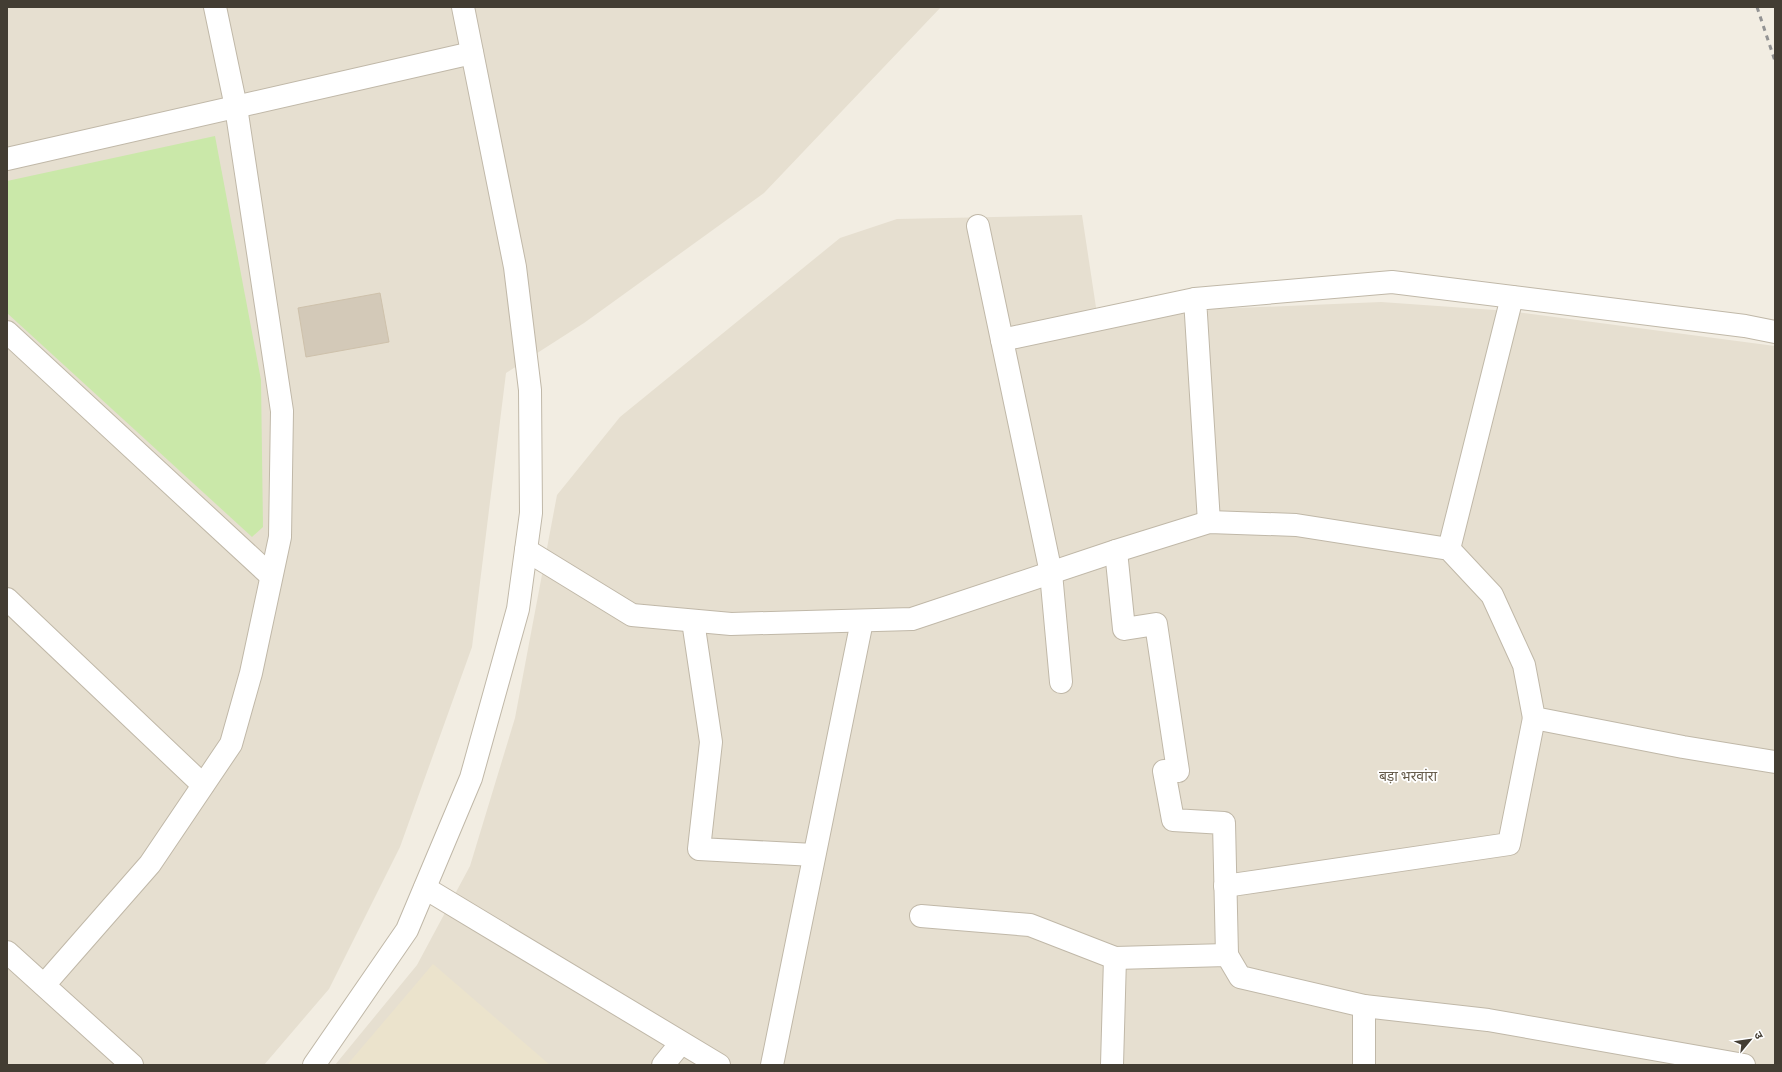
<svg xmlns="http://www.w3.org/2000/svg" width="1782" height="1072" viewBox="0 0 1782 1072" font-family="Barlow,'Noto Sans Devanagari',sans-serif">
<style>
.residential{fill:#e6dfd0}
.education{fill:#ebe3cc}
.green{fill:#cae8a9}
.building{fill:#d3c9b8;stroke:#cec1ab}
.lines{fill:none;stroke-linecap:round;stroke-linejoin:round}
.minor-casing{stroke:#c0b8a8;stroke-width:24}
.minor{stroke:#fff;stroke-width:22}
.rail{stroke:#939393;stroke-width:3;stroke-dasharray:5 5;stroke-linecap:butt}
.labels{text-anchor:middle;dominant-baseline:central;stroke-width:3.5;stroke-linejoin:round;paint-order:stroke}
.quarter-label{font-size:14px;fill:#665b4a;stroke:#fff}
</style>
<rect width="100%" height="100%" fill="#f2ede2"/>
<!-- residential -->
<g class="residential">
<polygon points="7,7 941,7 764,193 584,323 506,373 472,647 400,847 329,989 264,1065 7,1065"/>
<polygon points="1082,215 1097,314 1381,302 1509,311 1775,346 1775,1065 335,1065 417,965 470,866 515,718 557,495 620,417 840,238 897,219"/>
</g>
<!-- education -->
<polygon class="education" points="433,964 550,1065 347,1065"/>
<!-- green -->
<polygon class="green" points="215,136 261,380 263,527 252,537 7,313 7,181"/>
<!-- building -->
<polygon class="building" points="380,293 389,342 306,357 298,308"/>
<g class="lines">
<defs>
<g id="minor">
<polyline points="7,159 472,53"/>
<polyline points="978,226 1051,573 1061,682"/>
<polyline points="7,332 271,576"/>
<polyline points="1002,340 1195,299"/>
<polyline points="1209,522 1195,299 1392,282 1745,326 1775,332"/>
<polyline points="1449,549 1512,297"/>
<polyline points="526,550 632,615 731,624 912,619 1116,551 1209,522 1296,525 1449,549 1492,595 1524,665 1534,718 1683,747 1775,762"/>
<polyline points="1116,551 1124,629 1156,624 1178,771 1164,771 1173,820 1224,823 1227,955"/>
<polyline points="7,599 203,785"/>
<polyline points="693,621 711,742 699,849 814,855"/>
<polyline points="1225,886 1509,844 1534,718"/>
<polyline points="425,888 719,1065"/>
<polyline points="921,916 1030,925 1115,958 1227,955 1240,977 1364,1006 1488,1020 1744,1065"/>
<polyline points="7,952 132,1065"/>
<polyline points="44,985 150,864 231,744 251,673 280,537 282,411 236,107 215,7"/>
<polyline points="314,1065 407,930 471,778 518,609 531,513 530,390 515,267 463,7"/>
<polyline points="663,1065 681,1043"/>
<polyline points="772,1065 862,621"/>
<polyline points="1112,1065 1115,958"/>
<polyline points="1364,1065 1364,1006"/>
</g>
</defs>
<!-- minor casing -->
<use href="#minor" class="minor-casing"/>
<!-- minor -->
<use href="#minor" class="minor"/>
<!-- rail -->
<polyline class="rail" points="1757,7 1775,61"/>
</g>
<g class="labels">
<!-- quarter labels -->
<g class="quarter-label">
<text x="1408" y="775">बड़ा भरवांरा</text>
</g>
</g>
<!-- border -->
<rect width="1782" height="1072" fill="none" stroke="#433d33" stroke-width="16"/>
<!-- north arrow -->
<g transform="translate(1750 1040) rotate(61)" stroke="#ffffff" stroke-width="3" paint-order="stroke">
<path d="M0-3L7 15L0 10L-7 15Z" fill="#433d33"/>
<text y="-6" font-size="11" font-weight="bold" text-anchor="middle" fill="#433d33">उ</text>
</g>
</svg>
